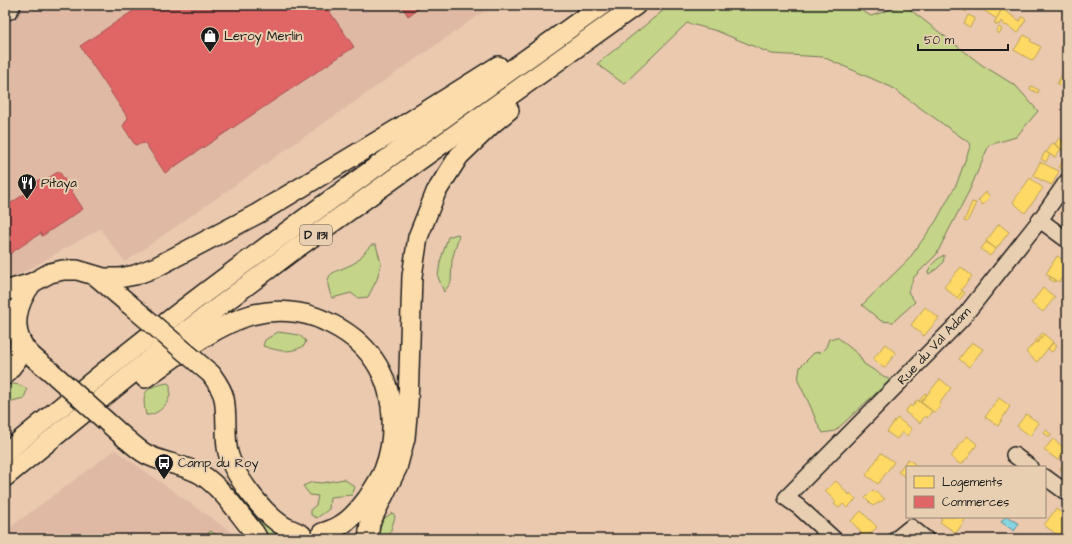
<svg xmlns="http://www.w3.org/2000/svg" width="1072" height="544" viewBox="0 0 1072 544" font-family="'Architects Daughter',sans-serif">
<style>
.built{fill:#dfb9a4}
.green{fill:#c4d488;stroke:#707852}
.water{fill:#85d5e0;stroke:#5b8b92}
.homes{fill:#ffd966;stroke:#bba050}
.shops{fill:#e06666;stroke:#a55050}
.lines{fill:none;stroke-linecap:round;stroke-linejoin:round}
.minor-casing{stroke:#1c1c1c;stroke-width:18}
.major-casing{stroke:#1c1c1c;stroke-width:22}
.minor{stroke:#e9cfb1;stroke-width:15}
.major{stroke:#fddcac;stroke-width:19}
.major-bridge-casing{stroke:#1c1c1c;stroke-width:22;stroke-linecap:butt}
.major-bridge{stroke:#fddcac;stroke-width:19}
.labels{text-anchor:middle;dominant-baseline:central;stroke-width:4;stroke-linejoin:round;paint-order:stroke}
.shield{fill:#e9cfb1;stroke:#5a5249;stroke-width:1}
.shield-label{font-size:12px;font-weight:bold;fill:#1c1c1c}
.poi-label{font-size:13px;fill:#1c1c1c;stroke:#e9cfb1;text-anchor:start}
.street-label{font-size:13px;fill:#1c1c1c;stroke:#e9cfb1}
</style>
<rect width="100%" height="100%" fill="#eac9af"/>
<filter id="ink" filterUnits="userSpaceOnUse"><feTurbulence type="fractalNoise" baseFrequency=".025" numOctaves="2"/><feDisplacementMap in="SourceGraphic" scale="8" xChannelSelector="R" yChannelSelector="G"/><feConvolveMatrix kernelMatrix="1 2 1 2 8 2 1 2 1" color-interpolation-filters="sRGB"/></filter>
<g filter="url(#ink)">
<!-- built -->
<g class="built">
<polygon points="5,5 493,5 125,262 100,229 13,278 5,277"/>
<polygon points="115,450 241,539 5,539 5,531"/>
</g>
<!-- green -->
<g class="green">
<polygon points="670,5 852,5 871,16 904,5 982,65 1016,86 1038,111 1016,137 989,145 970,189 936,255 914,277 908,292 915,302 893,322 881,321 862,305 909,259 936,221 957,183 971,144 891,87 823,57 772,54 717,31 687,23 624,84 597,64"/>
<polygon points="457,234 459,235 452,260 451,282 444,292 438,277 440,262 448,237"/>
<path d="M371,245H376L381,263L377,279L368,297L358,298L351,293L332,298C320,269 336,274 356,262C361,258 366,250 371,245Z"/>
<path d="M944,255C945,265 936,269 929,274L928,272C930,265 937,259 944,255Z"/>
<path d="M278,332L299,335L306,341L304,346C288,354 279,351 263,346L265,340Z"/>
<polygon points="837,337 859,355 864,364 890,380 835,431 823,433 818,425 809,403 798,381 800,367 814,353 821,352 826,347 829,339"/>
<path d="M168,383L170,385C170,389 171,394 169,398C166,407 155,416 146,415C141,391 145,387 168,383Z"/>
<path d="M10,384C16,384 23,385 27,390L24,398L8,402L5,406V386Z"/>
<polygon points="344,479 355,487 352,495 330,497 329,509 317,518 311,515 311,509 316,505 318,496 310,495 303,486 312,482 322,483"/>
<polygon points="254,507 277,530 277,534 274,539 266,539 248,511"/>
<path d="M393,513L395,517L388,539H379C378,527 382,517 393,513Z"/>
<polygon points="211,531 222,539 207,539 206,538 209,532"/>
</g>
<!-- water -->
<polygon class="water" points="1005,517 1008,517 1019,524 1014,531 1001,522"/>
<!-- homes -->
<g class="homes">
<polygon points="961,5 968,8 966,12 959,8"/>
<polygon points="975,5 995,5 1002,9 997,19"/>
<polygon points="1002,9 1020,21 1022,17 1026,19 1018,33 1006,25 1005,26 1003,25 1004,23 1001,21 999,25 994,23"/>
<polygon points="968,15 975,18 970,27 964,24"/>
<polygon points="999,27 1002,29 999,34 996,32"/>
<polygon points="1024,35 1031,39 1030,41 1041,47 1033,61 1014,50"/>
<polygon points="1064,70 1067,71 1067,89 1057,84"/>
<polygon points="1031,86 1039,90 1038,93 1030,89"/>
<polygon points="1067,135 1067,153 1055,144 1059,138 1063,141"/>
<polygon points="1053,143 1061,149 1055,157 1046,153"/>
<polygon points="1045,152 1050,154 1046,162 1041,159"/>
<polygon points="1063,161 1067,163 1063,170 1059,167"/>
<polygon points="1040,162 1059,171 1052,185 1033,176"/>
<polygon points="1030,178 1043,188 1025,213 1013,202"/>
<polygon points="986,192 990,197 983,205 978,201"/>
<polygon points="972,202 976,203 967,222 964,221"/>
<polygon points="1067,203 1067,217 1061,213"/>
<polygon points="999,224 1009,232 996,249 986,241"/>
<polygon points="986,242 996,249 990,256 981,249"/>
<polygon points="1057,256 1067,262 1067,269 1059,282 1046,274"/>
<polygon points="961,267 972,276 961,290 963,291 957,298 944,287"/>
<polygon points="1050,277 1056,280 1055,282 1049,279"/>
<polygon points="1043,288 1055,297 1043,312 1031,303"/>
<polygon points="963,291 965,293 959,300 957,298"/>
<polygon points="925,307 939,318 924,336 911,325"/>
<polygon points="1042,333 1044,334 1037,343 1035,342"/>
<polygon points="1044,334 1053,342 1037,362 1026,352 1035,342 1037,343"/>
<polygon points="972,342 983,349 969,367 959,359"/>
<polygon points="1053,343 1057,346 1052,352 1048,349"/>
<polygon points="885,344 896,353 884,368 873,359"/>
<polygon points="940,379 951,388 939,404 941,405 935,413 921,402"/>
<polygon points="925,393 927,394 921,402 919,401"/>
<polygon points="999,398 1010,406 998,426 985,417"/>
<polygon points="917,400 932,411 927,418 925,416 920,423 905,412 910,405 912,407"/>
<polygon points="1026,414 1039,423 1030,436 1017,426"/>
<polygon points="897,418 912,429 907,436 902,432 897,439 887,432"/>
<polygon points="1046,430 1052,435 1050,437 1044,433"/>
<polygon points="967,436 977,444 968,458 967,458 961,465 951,457 961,442 962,443"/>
<polygon points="1053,439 1066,449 1058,460 1044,450"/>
<polygon points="881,453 894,462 878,484 866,475"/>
<polygon points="908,459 915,464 913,467 907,467 907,475 906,477 898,472"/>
<polygon points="1067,459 1067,474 1060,469"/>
<polygon points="836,481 849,495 850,493 856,499 847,508 843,504 839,508 834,504 836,502 825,491"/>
<polygon points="873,490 885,499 873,506 865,498"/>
<polygon points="1056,509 1063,514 1061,517 1067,521 1067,537 1065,539 1063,539 1044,525"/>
<polygon points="861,511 877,527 865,539 860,533 861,532 851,521"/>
<polygon points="940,517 961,517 965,520 956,533 940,522 942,519"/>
</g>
<!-- shops -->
<g class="shops">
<polygon points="142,5 325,5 354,47 165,173 145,143 135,145 123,126 128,118 80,46"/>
<polygon points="401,5 424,5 408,16"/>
<polygon points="59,171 83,209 42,236 41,233 8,255 5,253 5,207"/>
<polygon points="40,179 42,183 34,188 32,184"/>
</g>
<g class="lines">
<defs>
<g id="minor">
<polyline points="5,13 10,11 13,5"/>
<polyline points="1040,220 1067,240"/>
<polyline points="1014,455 1030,467"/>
<polyline points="1045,477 1067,493"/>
<polyline points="834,539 799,507 786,498 961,320 1040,220 1067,181"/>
<polyline points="896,539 911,527 926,539"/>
</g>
<g id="major">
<polyline points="96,276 129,304"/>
<path d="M32,283C18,302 10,325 24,347C30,356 40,363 49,370"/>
<polyline points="5,291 32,283 50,273 63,270 77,270 104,278 119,278 135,275 156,267 257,214 398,129 498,66"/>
<path d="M211,374C216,381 222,389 224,398C227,414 225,431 227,447C230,472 264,515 285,527C291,530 297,532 302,535"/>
<polyline points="5,375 18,358 20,340"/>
<path d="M145,378C175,357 215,325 251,315C275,309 302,310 325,321C343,329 362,342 374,360C395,390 397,436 384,470C380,480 373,490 367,499C354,516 344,527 322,533"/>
<path d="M125,438C133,444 140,452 150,456C167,464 186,465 202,475C223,489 238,513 254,532L258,539"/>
<path d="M5,453C69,400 132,348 198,298C331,197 467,102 602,5"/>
<polyline points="5,477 161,350 294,250 636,5"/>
<polyline points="368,539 370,523 397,468 405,438 408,404 412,276 418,237 436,192 459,156 492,124 509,110"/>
</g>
</defs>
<!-- minor casing -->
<use href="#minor" class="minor-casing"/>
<!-- major casing -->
<use href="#major" class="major-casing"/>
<!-- minor -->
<use href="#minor" class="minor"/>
<!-- major -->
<use href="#major" class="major"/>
<defs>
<g id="major-bridge">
<polyline points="129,304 211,374"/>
<polyline points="49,370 125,438"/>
</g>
</defs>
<!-- major-bridge casing -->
<use href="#major-bridge" class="major-bridge-casing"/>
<!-- major-bridge -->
<use href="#major-bridge" class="major-bridge"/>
</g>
</g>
<!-- icons -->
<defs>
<symbol id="shop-pin" viewBox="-11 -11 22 30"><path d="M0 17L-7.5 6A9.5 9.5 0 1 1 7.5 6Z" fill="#1c1c1c" stroke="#e9cfb1"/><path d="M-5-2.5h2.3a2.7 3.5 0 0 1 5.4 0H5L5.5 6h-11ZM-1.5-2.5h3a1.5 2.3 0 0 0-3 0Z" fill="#fff"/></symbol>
<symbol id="restaurant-pin" viewBox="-11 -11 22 30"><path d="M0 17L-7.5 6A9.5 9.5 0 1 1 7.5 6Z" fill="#1c1c1c" stroke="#e9cfb1"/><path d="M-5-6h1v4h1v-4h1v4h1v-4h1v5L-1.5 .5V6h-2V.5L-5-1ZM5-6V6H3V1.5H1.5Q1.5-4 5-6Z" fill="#fff"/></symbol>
<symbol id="bus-pin" viewBox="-11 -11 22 30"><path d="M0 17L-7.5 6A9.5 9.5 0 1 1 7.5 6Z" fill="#1c1c1c" stroke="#e9cfb1"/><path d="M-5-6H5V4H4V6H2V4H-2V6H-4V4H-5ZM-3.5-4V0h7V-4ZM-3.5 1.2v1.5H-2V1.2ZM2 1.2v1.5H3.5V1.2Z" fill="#fff"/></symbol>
</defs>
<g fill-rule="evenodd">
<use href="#shop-pin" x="199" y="25" width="22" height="30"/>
<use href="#restaurant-pin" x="16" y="172" width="22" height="30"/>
<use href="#bus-pin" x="153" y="452" width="22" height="30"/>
</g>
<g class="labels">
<!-- shield labels -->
<rect class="shield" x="300" y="225" width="32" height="20" rx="3"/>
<g class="shield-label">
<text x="316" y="235">D 1131</text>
</g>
<!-- poi labels -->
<g class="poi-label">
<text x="224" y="36">Leroy Merlin</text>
<text x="41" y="183">Pitaya</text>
<text x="178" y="463">Camp du Roy</text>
</g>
<!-- street labels -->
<g class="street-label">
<text transform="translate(934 346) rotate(-47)">Rue du Val Adam</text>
</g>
</g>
<!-- margin -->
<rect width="1072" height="544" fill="none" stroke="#e9cfb1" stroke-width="20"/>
<rect x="10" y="10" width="1052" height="524" fill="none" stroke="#1c1c1c" stroke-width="1.5" filter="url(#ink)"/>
<!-- legend -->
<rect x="906" y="466" width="140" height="52" fill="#e9cfb1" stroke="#978775"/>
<rect x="914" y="476" width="20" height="12" fill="#ffd966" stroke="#978775"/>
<text x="942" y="486" font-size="12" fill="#1c1c1c">Logements</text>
<rect x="914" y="496" width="20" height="12" fill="#e06666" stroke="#978775"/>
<text x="942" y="506" font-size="12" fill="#1c1c1c">Commerces</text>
<!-- scale -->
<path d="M918 44v6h90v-6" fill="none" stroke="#1c1c1c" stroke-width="2"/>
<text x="924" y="44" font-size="12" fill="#1c1c1c" stroke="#e9cfb1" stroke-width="3" paint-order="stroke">50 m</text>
</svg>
